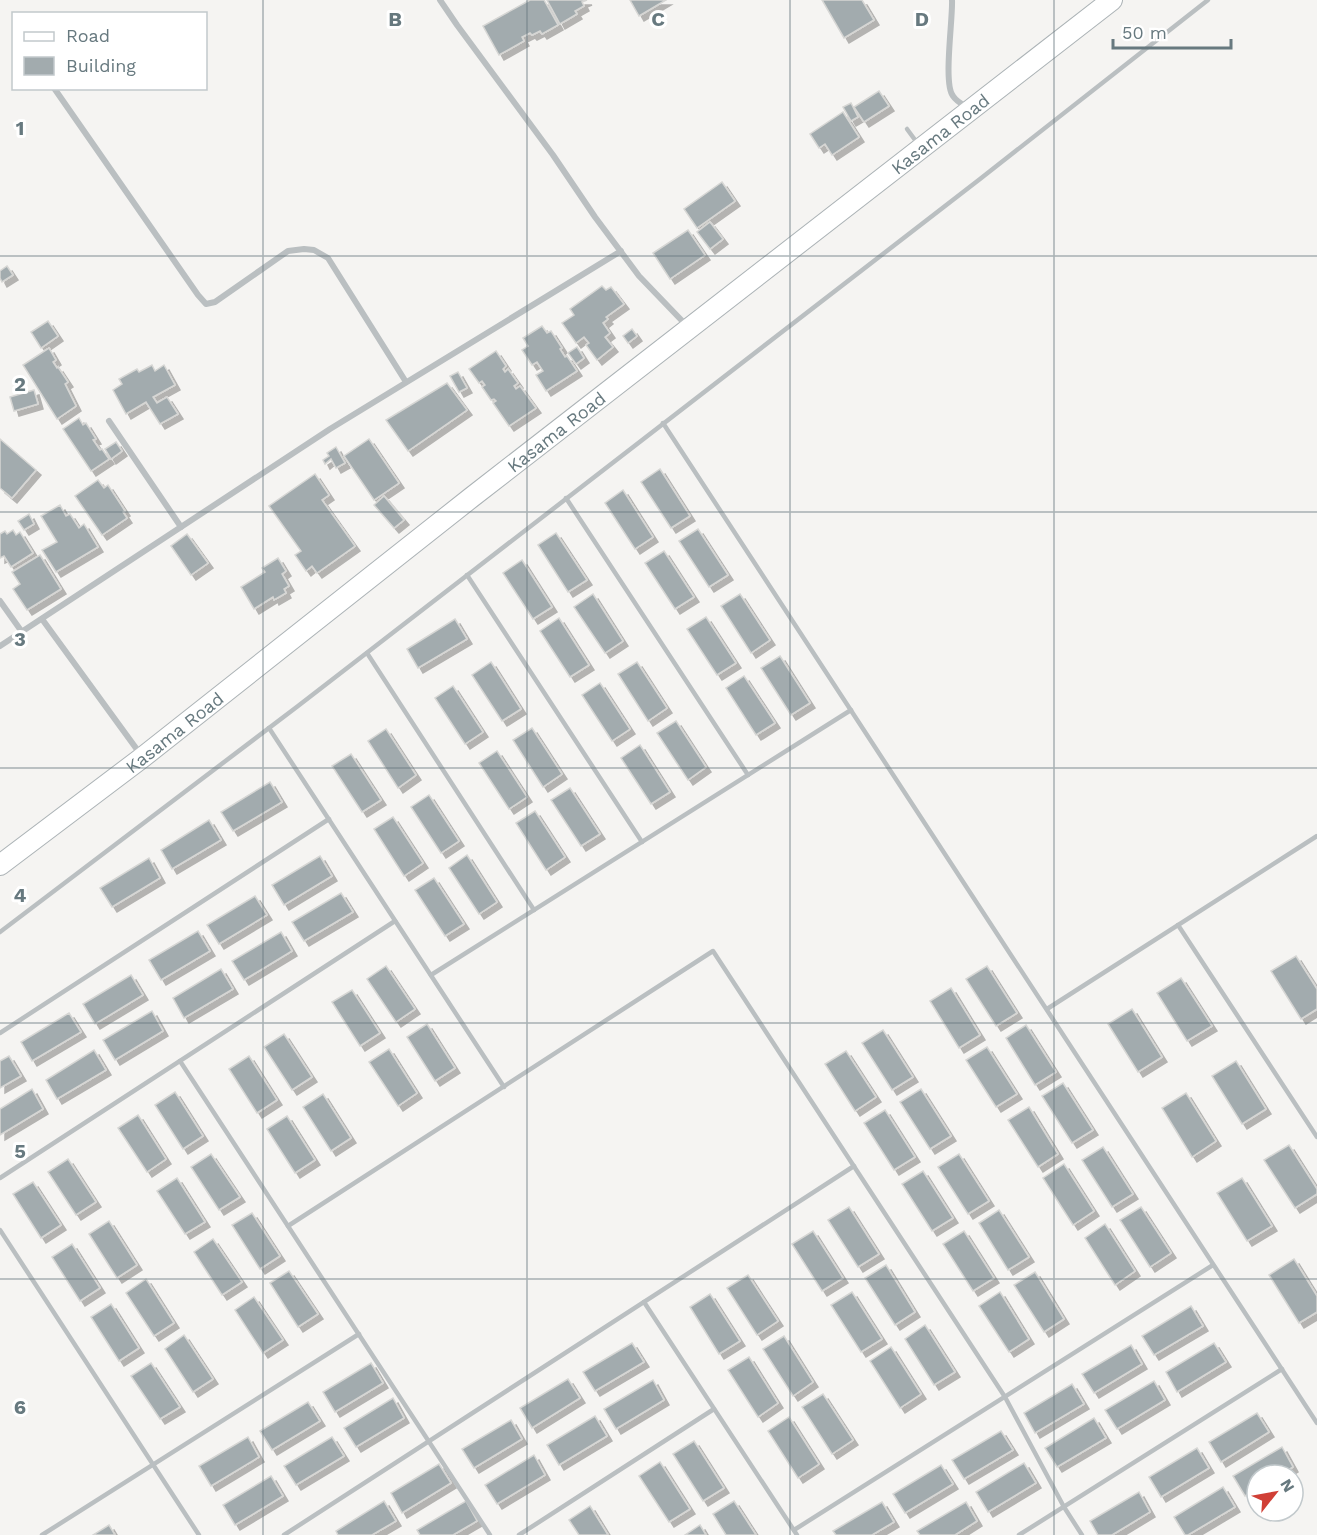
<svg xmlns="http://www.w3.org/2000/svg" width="1317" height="1535" viewBox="0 0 1317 1535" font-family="'Work Sans',sans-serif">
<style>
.building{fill:#a2abae;stroke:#d6d6d4;stroke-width:1.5;filter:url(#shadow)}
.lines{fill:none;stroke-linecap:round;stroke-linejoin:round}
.secondary-casing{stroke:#acb3b6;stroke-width:22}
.lane{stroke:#babfc1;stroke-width:4.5}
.street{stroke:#babfc1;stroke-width:6}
.secondary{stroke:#fff;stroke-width:20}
.grid{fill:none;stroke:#67797f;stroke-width:1.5;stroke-opacity:0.55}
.labels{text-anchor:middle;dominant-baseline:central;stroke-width:6;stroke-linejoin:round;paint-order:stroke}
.street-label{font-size:18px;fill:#67797f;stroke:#fff}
.grid-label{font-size:20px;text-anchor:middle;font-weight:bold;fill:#67797f;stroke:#fff;stroke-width:6;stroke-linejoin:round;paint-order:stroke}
</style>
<defs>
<filter id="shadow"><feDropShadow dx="5" dy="5" stdDeviation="0" flood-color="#0004"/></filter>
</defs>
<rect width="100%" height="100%" fill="#f5f4f2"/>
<!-- building -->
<g class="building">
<polygon points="530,0 544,0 558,25 542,34 540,31 532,35 530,33 522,37 524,41 499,55 483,26"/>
<polygon points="547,0 587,0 582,2 584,6 575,11 577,14 560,24"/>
<polygon points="630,0 666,0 639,16"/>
<polygon points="822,0 862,0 874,20 844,38"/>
<polygon points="879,91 889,106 864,122 854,107"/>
<polygon points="851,103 858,117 851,121 843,107"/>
<polygon points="843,112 859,137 832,155 825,144 819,148 810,134"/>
<polygon points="722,182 735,201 697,228 684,209"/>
<polygon points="710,222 723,239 710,249 697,232"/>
<polygon points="688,230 705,255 670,279 653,253"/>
<polygon points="7,266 13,275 2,282 0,278 0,271"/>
<polygon points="602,286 606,290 611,287 624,304 606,317 608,319 603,323 610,333 605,337 613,347 597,360 586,345 589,343 584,337 576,343 562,323 574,315 570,309"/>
<polygon points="48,321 58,336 41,348 31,332"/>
<polygon points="542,326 547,333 551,331 562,348 560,349 565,357 567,356 577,371 546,391 536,375 543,371 537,362 532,365 522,350 528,346 523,338"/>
<polygon points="632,329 637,336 628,343 623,336"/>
<polygon points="577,347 584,358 576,364 568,353"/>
<polygon points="49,348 56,360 53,362 57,368 58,367 68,382 65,384 76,406 57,419 23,365"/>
<polygon points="496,351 506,366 503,369 505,372 508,369 518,383 514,386 516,389 520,386 536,408 509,426 493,403 496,401 494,399 491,400 482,387 485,385 482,381 479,383 469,369"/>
<polygon points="152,365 155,371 164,365 175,385 153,397 157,403 167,397 178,414 160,424 146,402 126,414 113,390 122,384 119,379 137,369 139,372"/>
<polygon points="458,372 467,388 459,392 450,376"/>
<polygon points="447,383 467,410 408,451 386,420"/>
<polygon points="34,390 38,404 14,411 10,397"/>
<polygon points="79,418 83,425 86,423 96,439 93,440 100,450 102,449 109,459 91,471 63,429"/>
<polygon points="0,439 36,470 12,498 0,488"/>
<polygon points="369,439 399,483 374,500 344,456"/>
<polygon points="116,442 122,451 111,459 105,449"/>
<polygon points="336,447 345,463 336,468 331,459 325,464 323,460 329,456 327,453"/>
<polygon points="660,469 690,516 671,528 641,482"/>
<polygon points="315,474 329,495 322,500 355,546 317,573 312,566 306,571 295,555 301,551 269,506"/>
<polygon points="98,480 104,488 108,485 125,511 123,512 127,518 102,535 75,496"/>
<polygon points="623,490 653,537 635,549 605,503"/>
<polygon points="384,496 404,520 394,528 374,505"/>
<polygon points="60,505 66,516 70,514 79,528 84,524 98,547 56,572 42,550 57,542 41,516"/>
<polygon points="29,514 34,524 24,530 18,521"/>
<polygon points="698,529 728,575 709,587 679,541"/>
<polygon points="13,530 16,535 20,532 33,553 11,567 4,556 0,558 0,534 5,531 7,534"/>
<polygon points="556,533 587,580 568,592 538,545"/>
<polygon points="187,534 208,563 191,575 171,546"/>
<polygon points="664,551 694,597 675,609 645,563"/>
<polygon points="40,555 61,589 27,610 13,589 20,584 12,572"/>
<polygon points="278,558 286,571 282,574 289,586 284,589 286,593 274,600 273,597 254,609 241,587 265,572 262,568"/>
<polygon points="522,560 552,607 533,619 503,573"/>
<polygon points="593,594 623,641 605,653 574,607"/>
<polygon points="740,594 770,640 751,653 721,606"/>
<polygon points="706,617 736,663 717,675 687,629"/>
<polygon points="559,618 589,665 570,677 540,631"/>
<polygon points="455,619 467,639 418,668 407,649"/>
<polygon points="780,656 810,703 791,715 761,668"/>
<polygon points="491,662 521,709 502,721 472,675"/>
<polygon points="637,662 667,708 648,721 618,674"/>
<polygon points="744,676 775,723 756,735 726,688"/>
<polygon points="600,683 630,729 612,741 582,695"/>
<polygon points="453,686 483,732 465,744 435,698"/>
<polygon points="676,721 706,767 688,780 657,733"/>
<polygon points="532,728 562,774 543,787 513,740"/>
<polygon points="386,729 416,775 398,788 368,741"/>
<polygon points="640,745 670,792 651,804 621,758"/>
<polygon points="497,751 527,797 509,809 479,763"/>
<polygon points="351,754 381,800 362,812 332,766"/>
<polygon points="270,782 282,802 233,831 221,812"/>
<polygon points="570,788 600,834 581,846 551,800"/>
<polygon points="429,795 459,841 441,853 411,807"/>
<polygon points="535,811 565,857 546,870 516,823"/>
<polygon points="393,817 423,863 404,876 374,829"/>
<polygon points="209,820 221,840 172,869 161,850"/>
<polygon points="467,855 497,902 479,914 449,868"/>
<polygon points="320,856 332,876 284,905 272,885"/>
<polygon points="149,858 160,878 112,907 100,888"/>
<polygon points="434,878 464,924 445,936 415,890"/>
<polygon points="341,893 353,912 304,941 292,922"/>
<polygon points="255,896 267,915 219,944 207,925"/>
<polygon points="198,931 210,951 161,980 149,960"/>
<polygon points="281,932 292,951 244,980 232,961"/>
<polygon points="1296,956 1317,989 1317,1009 1301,1019 1271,971"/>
<polygon points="386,966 415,1009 396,1022 367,979"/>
<polygon points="987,966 1017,1013 996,1026 966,979"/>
<polygon points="221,969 233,989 184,1018 173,998"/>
<polygon points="131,975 143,995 95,1024 83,1004"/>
<polygon points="1181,978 1212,1026 1187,1041 1157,993"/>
<polygon points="951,988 980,1035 959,1048 930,1001"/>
<polygon points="352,990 380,1033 360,1046 332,1002"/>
<polygon points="1132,1009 1162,1057 1138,1072 1108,1024"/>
<polygon points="152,1011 163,1031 115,1060 103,1040"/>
<polygon points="69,1013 81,1032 32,1061 21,1042"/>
<polygon points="427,1024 455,1068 435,1081 407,1037"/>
<polygon points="1026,1025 1056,1072 1035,1085 1006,1038"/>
<polygon points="883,1030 913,1077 892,1090 862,1043"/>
<polygon points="284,1034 312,1077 292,1090 264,1047"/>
<polygon points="987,1047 1017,1094 996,1107 966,1060"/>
<polygon points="389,1049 417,1093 398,1106 369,1062"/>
<polygon points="94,1050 106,1070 57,1099 46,1080"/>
<polygon points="846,1051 876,1097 855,1111 825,1064"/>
<polygon points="9,1056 21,1076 0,1088 0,1061"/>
<polygon points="249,1056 277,1100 257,1113 229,1069"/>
<polygon points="1236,1061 1266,1109 1242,1124 1212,1076"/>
<polygon points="1063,1083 1093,1130 1072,1143 1042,1096"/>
<polygon points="32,1089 43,1109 0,1135 0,1109"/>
<polygon points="921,1089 951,1136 930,1149 900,1102"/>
<polygon points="175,1092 203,1136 183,1149 155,1105"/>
<polygon points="1186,1093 1216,1141 1192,1157 1162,1108"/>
<polygon points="323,1094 351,1138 331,1151 303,1107"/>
<polygon points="1029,1107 1058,1154 1038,1167 1008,1120"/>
<polygon points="885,1110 915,1157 894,1170 864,1123"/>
<polygon points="138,1115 166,1159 147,1172 118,1128"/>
<polygon points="287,1116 315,1160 295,1173 267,1129"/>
<polygon points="1289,1145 1317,1189 1317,1194 1295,1208 1264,1160"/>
<polygon points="1103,1147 1133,1194 1112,1207 1082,1160"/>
<polygon points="211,1154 240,1197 219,1210 191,1167"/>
<polygon points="959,1154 989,1201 968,1214 938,1167"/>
<polygon points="68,1159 96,1202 76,1215 48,1172"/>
<polygon points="1064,1164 1094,1211 1073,1225 1043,1178"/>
<polygon points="923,1171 953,1218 932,1231 902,1184"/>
<polygon points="177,1178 205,1222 185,1234 157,1191"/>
<polygon points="1242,1178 1272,1226 1247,1241 1217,1193"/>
<polygon points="33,1182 61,1225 41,1238 13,1194"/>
<polygon points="849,1207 879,1254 858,1267 828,1220"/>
<polygon points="1141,1207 1171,1253 1150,1267 1120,1220"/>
<polygon points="999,1210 1029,1257 1008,1270 979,1223"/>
<polygon points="252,1213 280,1256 260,1269 232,1225"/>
<polygon points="109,1221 137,1265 117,1278 89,1234"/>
<polygon points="1105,1224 1135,1271 1115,1285 1085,1238"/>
<polygon points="813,1231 843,1278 822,1291 792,1244"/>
<polygon points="964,1231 994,1278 973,1291 943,1244"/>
<polygon points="213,1239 242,1282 222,1295 194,1252"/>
<polygon points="72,1244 100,1288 80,1301 52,1257"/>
<polygon points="1294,1259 1317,1296 1317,1312 1299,1323 1269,1275"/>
<polygon points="886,1265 915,1312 895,1325 865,1278"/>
<polygon points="289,1271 318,1314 298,1327 270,1283"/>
<polygon points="1035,1272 1064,1319 1044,1332 1014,1285"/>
<polygon points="748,1275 778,1321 757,1335 727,1288"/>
<polygon points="146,1279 174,1323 154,1336 126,1293"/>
<polygon points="852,1292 882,1339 861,1352 831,1305"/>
<polygon points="1000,1292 1029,1339 1009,1352 979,1306"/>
<polygon points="710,1294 740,1341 719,1354 690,1307"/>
<polygon points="254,1297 283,1340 263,1353 235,1310"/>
<polygon points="111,1304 139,1348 119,1361 91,1317"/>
<polygon points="1191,1306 1203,1326 1154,1355 1142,1336"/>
<polygon points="925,1325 955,1372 934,1385 905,1339"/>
<polygon points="184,1335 213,1379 193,1392 165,1349"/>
<polygon points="784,1336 813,1382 793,1396 763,1349"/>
<polygon points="632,1343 644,1362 595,1391 583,1372"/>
<polygon points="1214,1343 1226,1362 1177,1392 1166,1372"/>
<polygon points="1131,1345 1142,1364 1094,1393 1082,1374"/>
<polygon points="891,1347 921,1394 900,1408 870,1361"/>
<polygon points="749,1357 778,1403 758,1417 728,1370"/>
<polygon points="151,1363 180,1407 160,1419 131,1376"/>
<polygon points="371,1363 383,1383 335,1412 323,1392"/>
<polygon points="568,1379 580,1398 532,1428 520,1408"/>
<polygon points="653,1380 664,1400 616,1429 604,1409"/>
<polygon points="1154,1381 1165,1400 1117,1429 1105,1410"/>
<polygon points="1072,1384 1084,1404 1035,1433 1024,1413"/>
<polygon points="823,1394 853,1440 832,1454 802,1407"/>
<polygon points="393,1398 404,1418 356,1447 344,1428"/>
<polygon points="308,1402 320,1421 272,1450 260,1431"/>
<polygon points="1257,1413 1269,1432 1221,1462 1209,1442"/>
<polygon points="595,1416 607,1436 559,1465 547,1445"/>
<polygon points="789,1417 819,1464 798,1478 768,1431"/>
<polygon points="1094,1418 1106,1438 1057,1467 1045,1448"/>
<polygon points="511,1420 522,1439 474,1468 462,1449"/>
<polygon points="1001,1431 1013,1450 964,1479 952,1460"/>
<polygon points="248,1437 259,1457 211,1486 199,1466"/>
<polygon points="332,1437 344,1456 296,1485 284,1466"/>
<polygon points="694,1441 724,1488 703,1501 673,1454"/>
<polygon points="1282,1447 1293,1467 1280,1475 1257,1475 1257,1489 1245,1496 1233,1476"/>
<polygon points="1197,1448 1209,1468 1161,1497 1149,1477"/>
<polygon points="534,1455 545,1475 497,1504 485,1485"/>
<polygon points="660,1462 690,1509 669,1522 639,1476"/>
<polygon points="1024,1463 1036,1483 988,1512 976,1492"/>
<polygon points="439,1464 451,1483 402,1513 391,1493"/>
<polygon points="941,1465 953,1484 905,1513 893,1494"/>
<polygon points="271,1476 283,1496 235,1525 223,1505"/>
<polygon points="1223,1487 1235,1507 1188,1535 1185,1535 1174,1517"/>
<polygon points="1139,1492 1150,1512 1112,1535 1098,1535 1090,1521"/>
<polygon points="384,1501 396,1521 372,1535 338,1535 336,1531"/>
<polygon points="466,1501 477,1521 453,1535 420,1535 417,1530"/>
<polygon points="734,1501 756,1535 726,1535 713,1514"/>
<polygon points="882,1502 894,1522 872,1535 836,1535 833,1531"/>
<polygon points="966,1502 977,1521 955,1535 920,1535 917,1531"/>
<polygon points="590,1506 608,1535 579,1535 569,1520"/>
<polygon points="109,1525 115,1535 93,1535"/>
<polygon points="700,1525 706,1535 685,1535"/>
</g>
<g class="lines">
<defs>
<g id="secondary">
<path id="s1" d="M0,865L143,757L472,497L1112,0"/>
</g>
</defs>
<!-- secondary casing -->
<use href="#secondary" class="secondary-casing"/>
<!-- lane -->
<g class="lane">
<polyline points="907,129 918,144"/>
<polyline points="663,423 1317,1423"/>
<polyline points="566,498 748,775"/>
<polyline points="467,575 642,842"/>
<polyline points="367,653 534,910"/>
<polyline points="269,728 504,1087"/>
<polyline points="1178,925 1317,1137"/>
<polyline points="0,932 298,706 980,179 1208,0"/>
<polyline points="431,975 851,710"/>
<polyline points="1047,1009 1317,836"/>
<polyline points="0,1033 329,819"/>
<polyline points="180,1061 490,1535"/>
<polyline points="0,1178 395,921"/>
<polyline points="288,1226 713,951 1005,1397 1064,1507 1082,1535"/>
<polyline points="0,1230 199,1535"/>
<polyline points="644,1302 797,1535"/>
<polyline points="794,1530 1213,1265"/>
<polyline points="42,1535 359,1334"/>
<polyline points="284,1535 854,1166"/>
<polyline points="519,1535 714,1409"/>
<polyline points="1019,1535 1282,1369"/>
</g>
<!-- street -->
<g class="street">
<polyline points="440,0 457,25 553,155 595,217 639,276 688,327"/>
<path d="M952,0C953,19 943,84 953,96C956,101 963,105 968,108"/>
<polyline points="54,88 198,295 206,304 215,302 288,251 304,249 314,250 328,258 406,382"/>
<polyline points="109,421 181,527"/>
<polyline points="0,601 22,632"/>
<polyline points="42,619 141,755"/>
<polyline points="0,646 330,429 621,251"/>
</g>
<!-- secondary -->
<use href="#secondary" class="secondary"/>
</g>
<!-- grid -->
<path class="grid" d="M263,0V1535M527,0V1535M790,0V1535M1054,0V1535M0,256H1317M0,512H1317M0,768H1317M0,1023H1317M0,1279H1317"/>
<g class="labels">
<!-- street labels -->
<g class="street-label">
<text stroke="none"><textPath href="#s1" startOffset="1191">Kasama Road</textPath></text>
<text stroke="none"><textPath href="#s1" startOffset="705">Kasama Road</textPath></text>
<text stroke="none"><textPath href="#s1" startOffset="219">Kasama Road</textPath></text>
</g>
</g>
<g class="grid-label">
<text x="395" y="26">B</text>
<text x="658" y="26">C</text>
<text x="922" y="26">D</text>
<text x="20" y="135">1</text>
<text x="20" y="391">2</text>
<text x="20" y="646">3</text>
<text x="20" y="902">4</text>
<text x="20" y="1158">5</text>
<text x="20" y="1414">6</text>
</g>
<!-- legend -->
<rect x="12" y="12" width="195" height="78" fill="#ffffff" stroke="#c2c9cc" stroke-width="1.5"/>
<rect x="24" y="32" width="30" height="9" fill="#ffffff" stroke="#c2c9cc" stroke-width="1.5"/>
<text x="66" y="42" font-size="18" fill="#67797f">Road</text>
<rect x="24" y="57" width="30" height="18" fill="#a2abae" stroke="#c2c9cc" stroke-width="1.5"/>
<text x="66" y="72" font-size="18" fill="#67797f">Building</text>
<!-- north arrow -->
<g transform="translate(1275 1493) rotate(59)"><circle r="28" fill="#ffffff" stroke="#c2c9cc" stroke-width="1.5"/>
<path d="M0-4.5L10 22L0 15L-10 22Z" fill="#d03f36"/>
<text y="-9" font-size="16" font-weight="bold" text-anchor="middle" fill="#67797f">N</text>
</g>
<!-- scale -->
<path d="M1113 39v9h118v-9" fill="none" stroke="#67797f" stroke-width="3"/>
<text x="1122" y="39" font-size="18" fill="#67797f" stroke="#ffffff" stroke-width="4.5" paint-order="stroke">50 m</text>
</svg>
